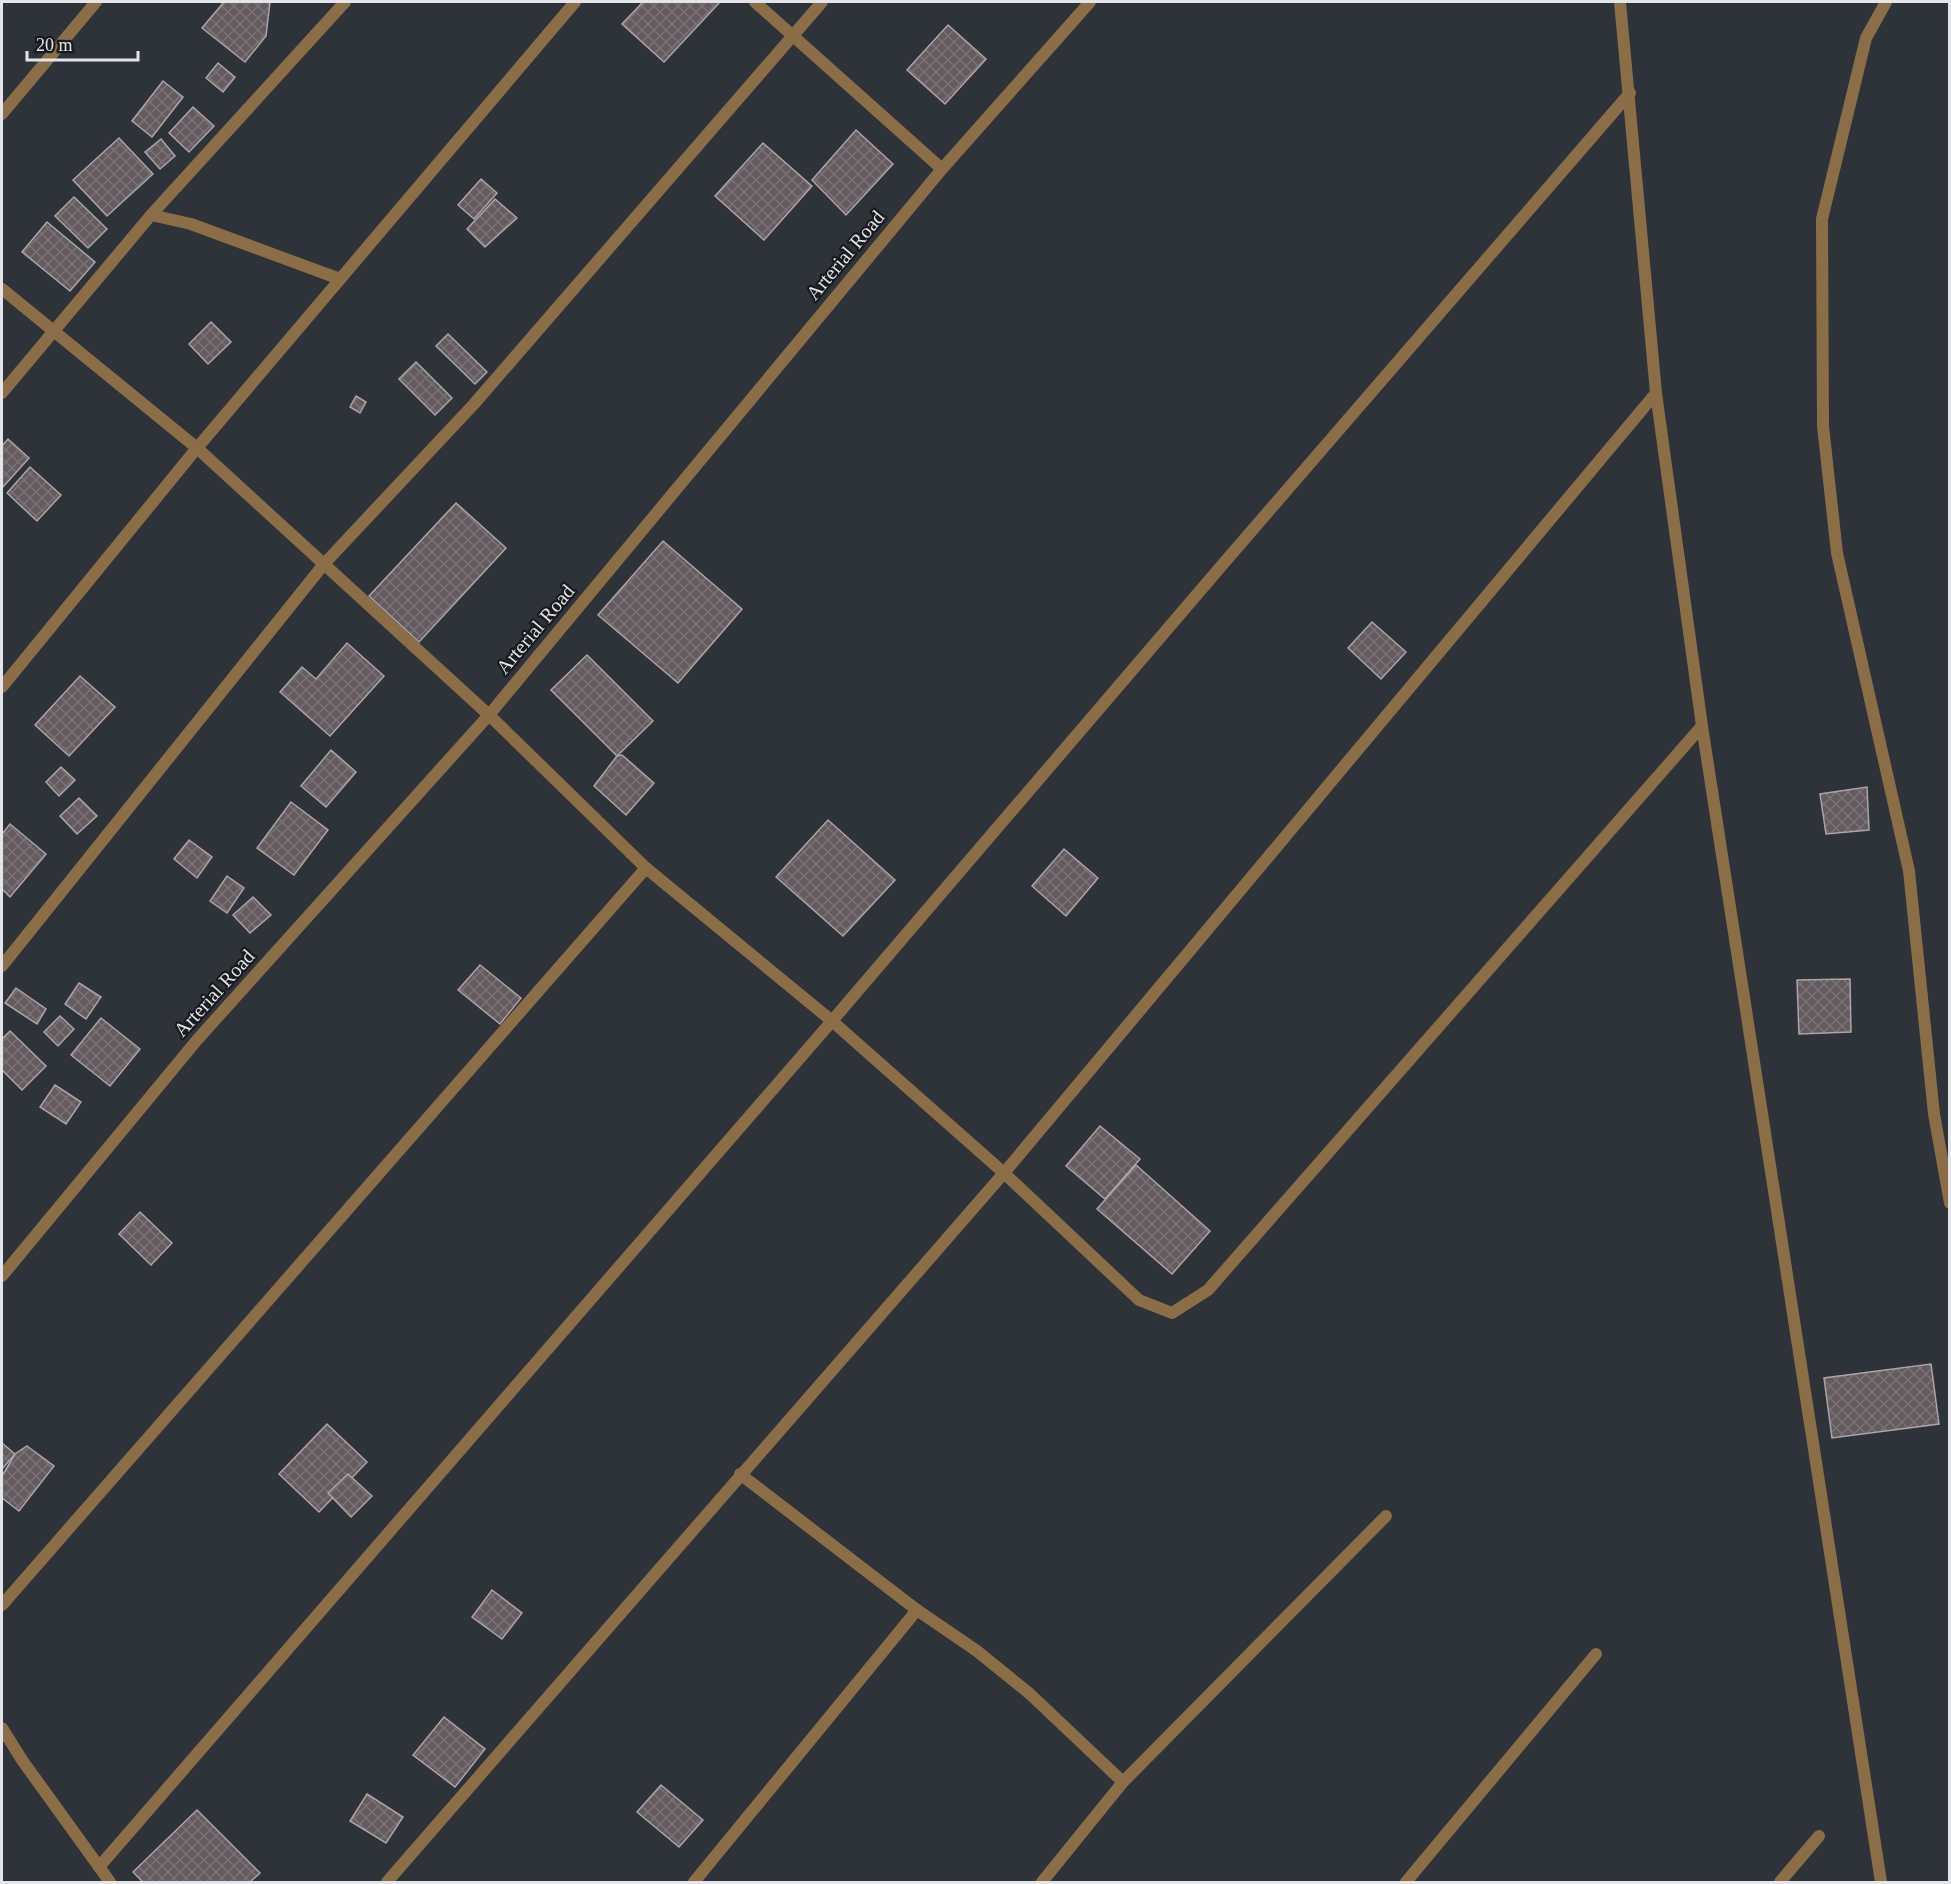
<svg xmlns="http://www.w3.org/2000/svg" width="1951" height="1884" viewBox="0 0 1951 1884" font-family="'Times New Roman',serif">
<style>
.building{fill:url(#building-cross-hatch);stroke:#aea3a8;stroke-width:1.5}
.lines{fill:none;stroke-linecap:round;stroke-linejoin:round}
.minor{stroke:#8b6d48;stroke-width:12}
.labels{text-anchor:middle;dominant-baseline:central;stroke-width:4.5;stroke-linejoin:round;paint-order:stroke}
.street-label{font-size:20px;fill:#e3e5ea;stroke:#181a1d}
</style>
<defs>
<pattern id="building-cross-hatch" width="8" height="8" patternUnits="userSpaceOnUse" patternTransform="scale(1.5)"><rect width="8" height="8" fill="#645b5f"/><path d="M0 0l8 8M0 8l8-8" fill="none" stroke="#7a7276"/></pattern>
</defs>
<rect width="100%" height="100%" fill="#2e3239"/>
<!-- building -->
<g class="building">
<polygon points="224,2 270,2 266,36 245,62 202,28"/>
<polygon points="643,2 720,2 664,62 622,24"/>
<polygon points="948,25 986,59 945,104 907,70"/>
<polygon points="218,63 235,77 223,92 206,78"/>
<polygon points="163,81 183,97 152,137 132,121"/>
<polygon points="193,107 214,126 189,152 169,133"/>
<polygon points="856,130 893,164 846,215 812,180"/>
<polygon points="119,138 153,174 107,216 73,180"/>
<polygon points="161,139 175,156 160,169 145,152"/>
<polygon points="763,143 812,186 764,240 715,196"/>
<polygon points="481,179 497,193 474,219 458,205"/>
<polygon points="74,197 107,229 88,248 55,216"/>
<polygon points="495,199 517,218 485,247 467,229"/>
<polygon points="47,222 95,262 70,291 22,252"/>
<polygon points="211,322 231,342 208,364 189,344"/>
<polygon points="448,334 487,372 475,384 436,346"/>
<polygon points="416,362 452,398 435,415 399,379"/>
<polygon points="356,396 366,402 360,413 350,407"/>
<polygon points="8,439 29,458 2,488 2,446"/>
<polygon points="30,467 61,495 37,521 7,493"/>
<polygon points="456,503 506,548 419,642 369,596"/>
<polygon points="663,541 742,609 678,683 598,615"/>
<polygon points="1372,622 1406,652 1381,679 1348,648"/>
<polygon points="347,643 384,676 330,736 280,692 302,667 316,679"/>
<polygon points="587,655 653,721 617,756 551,690"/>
<polygon points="80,676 115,707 69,756 35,725"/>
<polygon points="331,750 356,772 326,807 301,786"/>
<polygon points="622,755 654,783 626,815 594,786 617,756"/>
<polygon points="61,767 75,780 59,796 46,782"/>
<polygon points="1867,787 1869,830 1826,834 1820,794"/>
<polygon points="79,798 97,816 77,834 60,816"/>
<polygon points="291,802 328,830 294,875 257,848"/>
<polygon points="828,820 895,880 843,936 776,877"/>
<polygon points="10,824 46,854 10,897 2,889 2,834"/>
<polygon points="189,840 212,857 197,878 174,859"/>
<polygon points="1064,849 1098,878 1066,916 1032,886"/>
<polygon points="227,876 244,888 227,913 210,901"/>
<polygon points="253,897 271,915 250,933 233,915"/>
<polygon points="480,965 521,998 500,1024 458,990"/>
<polygon points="1850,979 1851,1032 1799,1034 1797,980"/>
<polygon points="79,983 101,997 86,1019 65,1004"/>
<polygon points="16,988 46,1009 37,1024 5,1003"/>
<polygon points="60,1016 74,1029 58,1046 44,1032"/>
<polygon points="101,1018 140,1049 110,1086 71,1055"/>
<polygon points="10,1031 46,1066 22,1090 2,1070 2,1039"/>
<polygon points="55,1085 81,1102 66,1124 40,1107"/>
<polygon points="1100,1126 1140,1159 1105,1199 1066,1166"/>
<polygon points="1136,1165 1210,1231 1172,1274 1097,1209"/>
<polygon points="140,1212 172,1243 151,1265 119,1234"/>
<polygon points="1931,1364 1939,1424 1832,1438 1824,1378"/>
<polygon points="327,1424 367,1462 319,1512 279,1474"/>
<polygon points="2,1443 15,1454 2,1469"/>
<polygon points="27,1446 54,1466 19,1511 2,1498 2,1476 15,1454"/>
<polygon points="348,1474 372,1496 351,1517 328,1493"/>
<polygon points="492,1590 522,1613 502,1639 472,1617"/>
<polygon points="444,1717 485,1749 455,1787 413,1755"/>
<polygon points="661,1785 703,1820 679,1847 637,1812"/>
<polygon points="367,1794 403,1817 386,1843 350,1821"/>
<polygon points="197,1810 260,1873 250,1882 143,1882 133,1872"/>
</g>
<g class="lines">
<!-- minor -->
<g class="minor">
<polyline points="755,2 942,169"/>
<polyline points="1620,2 1656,393 1702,726 1881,1882"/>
<polyline points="1886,2 1866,38 1822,219 1823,426 1837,553 1909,871 1934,1114 1950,1203"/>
<polyline points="2,114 96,2"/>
<polyline points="151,215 191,224 340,279"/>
<polyline points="2,289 197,448 489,715 646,868 832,1021 1004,1173 1139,1300 1172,1313 1208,1290 1702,726"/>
<polyline points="2,393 151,215 345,2"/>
<polyline points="2,687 197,448 575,2"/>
<polyline points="2,966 324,564 474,404 822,2"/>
<polyline points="2,1276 197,1040 489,715 942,169 1090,2"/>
<polyline points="740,1474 917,1610 977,1651 1030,1694 1123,1782"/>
<polyline points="2,1605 646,868"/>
<polyline points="2,1728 22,1760 110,1882"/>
<polyline points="99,1867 832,1021 1223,564 1630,93"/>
<polyline points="387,1882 1004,1173 1656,393"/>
<polyline points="694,1882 917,1610"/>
<polyline points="1042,1882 1123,1782 1386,1516"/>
<polyline points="1406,1882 1596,1654"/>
<polyline points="1780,1882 1819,1836"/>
</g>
</g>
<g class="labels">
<!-- street labels -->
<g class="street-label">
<text transform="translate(845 255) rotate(-50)">Arterial Road</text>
<text transform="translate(535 629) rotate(-50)">Arterial Road</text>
<text transform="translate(214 993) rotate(-48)">Arterial Road</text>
</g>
</g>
<!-- border -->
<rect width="1951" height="1884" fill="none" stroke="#e3e5ea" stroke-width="6"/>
<!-- scale -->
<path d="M27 51v9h111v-9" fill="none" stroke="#e3e5ea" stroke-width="3"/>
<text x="36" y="51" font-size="18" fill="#e3e5ea" stroke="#181a1d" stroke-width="4.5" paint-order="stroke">20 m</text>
</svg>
